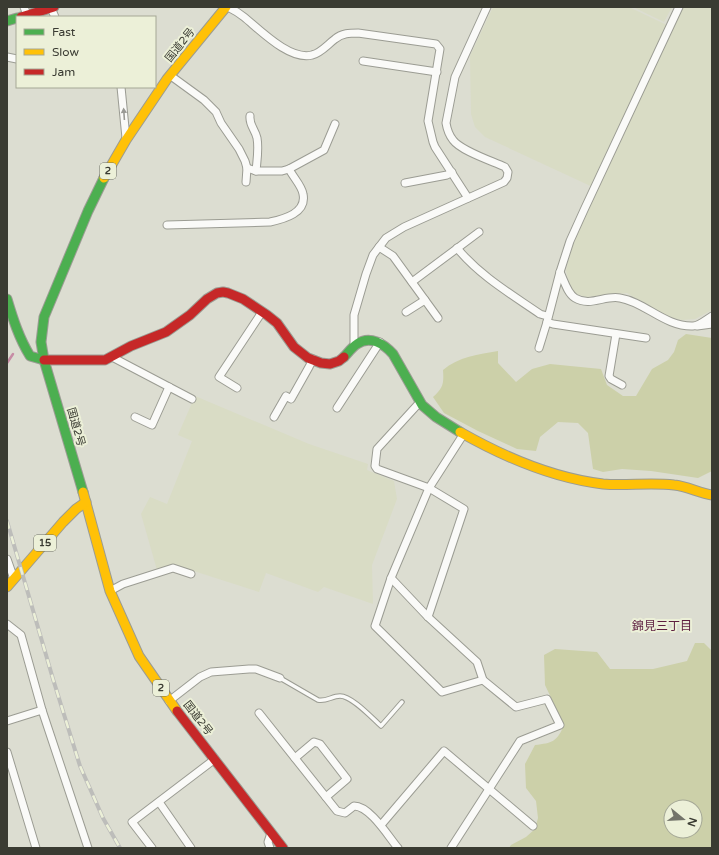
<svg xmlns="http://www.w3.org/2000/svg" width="719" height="855" viewBox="0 0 719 855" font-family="'Varela Round','Noto Sans JP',sans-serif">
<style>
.built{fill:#d9dcc5}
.green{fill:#ccd0a9;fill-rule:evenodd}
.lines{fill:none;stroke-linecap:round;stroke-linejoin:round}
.stream{stroke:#c78ca5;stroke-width:2.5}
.lane-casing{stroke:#9b9c93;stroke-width:5.5}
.street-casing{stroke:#9b9c93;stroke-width:9}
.fast-casing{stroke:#9b9c93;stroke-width:11}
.slow-casing{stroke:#9b9c93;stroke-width:11}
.jam-casing{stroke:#9b9c93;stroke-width:11}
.lane{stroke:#fafaf8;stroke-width:3.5}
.street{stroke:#fafaf8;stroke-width:7}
.fast{stroke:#4caf50;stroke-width:9}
.slow{stroke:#ffc107;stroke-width:9}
.jam{stroke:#c62828;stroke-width:9}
.rail-casing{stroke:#bdbdba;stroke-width:4}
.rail{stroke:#ecf0d8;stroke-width:2.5;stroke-dasharray:8;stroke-linecap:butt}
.oneway{fill:#9a9a95}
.labels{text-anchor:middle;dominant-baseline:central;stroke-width:4;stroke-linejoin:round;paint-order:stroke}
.shield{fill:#ecf0d8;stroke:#6f7164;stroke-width:1}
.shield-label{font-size:10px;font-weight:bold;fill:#3a3b32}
.street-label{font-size:11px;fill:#3a3b32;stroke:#ecf0d8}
.neighbourhood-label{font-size:12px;fill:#5e1f40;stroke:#ecf0d8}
</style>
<rect width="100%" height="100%" fill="#dcddd1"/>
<!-- built -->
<g class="built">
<polygon points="493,7 629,7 673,28 683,7 712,7 712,310 695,319 682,320 664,316 627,293 586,297 576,294 571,288 566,271 569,258 574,242 597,189 485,137 475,127 471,114 470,56"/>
<polygon points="633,7 672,7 664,22"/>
<polygon points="195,396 309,444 368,464 367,470 394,481 397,499 372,565 373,604 324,587 318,592 266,573 259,592 175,565 157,570 141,514 150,497 167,504 192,441 178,435"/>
</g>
<!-- green -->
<g class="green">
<path d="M686,334L712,338V471L698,478L651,471L622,469L603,472L593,469L588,433L578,423L558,422L540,437L536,451L517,449L478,431L444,413L433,397C443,388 444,384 443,370C458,357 479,354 498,351V363L516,382L532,369L550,364L601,369L607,385L623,396H636L652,369L668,360L674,352L678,340Z"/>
<path d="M695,643H704L712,651V848H509L511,845L526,837L535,829L538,818L536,801L526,788L525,764L535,745C552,743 557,742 564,725L545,685L544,655L555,649L597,652L610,669H653L687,661ZM671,807H695V831H671Z"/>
</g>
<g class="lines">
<!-- stream -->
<polyline class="stream" points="7,363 13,354"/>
<defs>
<path id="lane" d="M280,678L318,700C326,702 332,696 340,696C352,696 372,718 381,726L402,702"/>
<g id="street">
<polyline points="24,7 27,15"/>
<path d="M228,7C234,10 239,13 244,17C260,30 290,61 312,55C321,53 328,44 335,39C342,33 350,33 358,33L436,44L440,49L428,121L433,142L435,147L468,198"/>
<polyline points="51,8 55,17"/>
<polyline points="7,57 17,59"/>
<polyline points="363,61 437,72"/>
<polyline points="171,76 204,100 216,112 221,123 239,149 245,161 247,168 246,182"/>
<polyline points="121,87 126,138"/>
<path d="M250,116C249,125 255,129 257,138C259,149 257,160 256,171"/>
<polyline points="247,168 256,171 282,171 289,169 324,150 335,124"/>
<polyline points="405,183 447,175 452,172"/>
<path d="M167,225L270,222C284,219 307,213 303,194C302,186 293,177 289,169"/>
<polyline points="379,247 393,256 438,318"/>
<path d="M457,248C480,276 511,294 540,314L547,316"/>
<path d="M560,272C564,280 567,293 575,298C590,307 605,295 620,298C645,302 665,327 693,326C699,326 707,319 712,316"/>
<polyline points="412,282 479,232"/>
<polyline points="406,312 425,300"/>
<polyline points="697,326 712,324"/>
<polyline points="616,334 609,376 611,379 622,385"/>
<polyline points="646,338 553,324 547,322 560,272 570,241 584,210 679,7"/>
<path d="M354,345V315L366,274L373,255L386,238L404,227L504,182L507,178L508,172L505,167C492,161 461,151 453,140C449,135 447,129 446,123L455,77L487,7"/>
<polyline points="539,348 547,322"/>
<polyline points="112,357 192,399"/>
<polyline points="237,388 219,377 262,312"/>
<polyline points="420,402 377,449 375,466 377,469 429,488 464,509 428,617"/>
<polyline points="337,408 380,342"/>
<polyline points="135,417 152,425 169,387"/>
<polyline points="274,417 286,396 291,399 309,367 313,359"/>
<polyline points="463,435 429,488 391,578 375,626 442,692 483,680"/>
<polyline points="7,559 14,579"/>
<polyline points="391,578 428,617 477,662 483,680 516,707 547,699 560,725 520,741 451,848"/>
<polyline points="110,591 123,584 173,568 191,574"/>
<polyline points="7,624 21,635 42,710"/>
<polyline points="169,701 200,677 211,672 249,669 256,669 280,678"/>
<path d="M259,713L337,811L345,813L354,806C370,806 388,836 398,848"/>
<polyline points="7,721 42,710 88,848"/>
<polyline points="7,752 36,848"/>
<polyline points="295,758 314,742 320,744 347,779 326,797"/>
<polyline points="159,802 191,848"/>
<polyline points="381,825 444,751 533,826"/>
<polyline points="152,848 132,822 215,759"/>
<polyline points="270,848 268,842 271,833"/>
</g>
<g id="fast">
<polyline points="7,21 17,18"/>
<path d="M7,299C13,319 19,338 30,356L44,360"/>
<path d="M344,357C348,353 352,347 357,344C370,335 384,344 393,354L422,405L436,417L460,432"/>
<polyline points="83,492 44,360 41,342 44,317 88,211 104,178"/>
</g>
<g id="slow">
<polyline points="104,178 126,140 167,79 226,7"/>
<path d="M460,432C504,457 552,478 603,484C626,486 650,482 674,485C687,486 699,493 712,495"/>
<polyline points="83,492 110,591 139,656 177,711"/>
<polyline points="7,587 63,522 76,509 86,502"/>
</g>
<g id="jam">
<polyline points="21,17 54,7"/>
<polyline points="44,360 105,360 131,346 166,332 190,315 207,299 217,293 223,292 228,293 243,299 267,315 277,323 294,347 308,358 321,363 330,364 339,361 344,357"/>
<polyline points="177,711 283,848"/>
</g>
</defs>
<!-- lane casing -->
<use href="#lane" class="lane-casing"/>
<!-- street casing -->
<use href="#street" class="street-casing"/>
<!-- fast casing -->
<use href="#fast" class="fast-casing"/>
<!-- slow casing -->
<use href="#slow" class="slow-casing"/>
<!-- jam casing -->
<use href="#jam" class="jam-casing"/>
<!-- lane -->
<use href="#lane" class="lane"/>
<!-- street -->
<use href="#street" class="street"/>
<!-- fast -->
<use href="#fast" class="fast"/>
<!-- slow -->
<use href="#slow" class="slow"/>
<!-- jam -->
<use href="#jam" class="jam"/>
<defs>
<polyline id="rail" points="7,521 53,679 80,766 103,818 120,848"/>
</defs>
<!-- rail casing -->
<use href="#rail" class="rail-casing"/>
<!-- rail -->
<use href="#rail" class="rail"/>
</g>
<!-- one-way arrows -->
<defs><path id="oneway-solid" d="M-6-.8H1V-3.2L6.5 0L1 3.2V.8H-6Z"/></defs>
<use class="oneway" href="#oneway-solid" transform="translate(124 114) rotate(-94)"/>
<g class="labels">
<!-- shield labels -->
<g class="shield">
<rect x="100" y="163" width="16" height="16" rx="3"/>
<rect x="34" y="535" width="22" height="16" rx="3"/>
<rect x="153" y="680" width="16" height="16" rx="3"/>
</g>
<g class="shield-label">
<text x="108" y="171">2</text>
<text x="45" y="543">15</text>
<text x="161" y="688">2</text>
</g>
<!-- street labels -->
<g class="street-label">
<text transform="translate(180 45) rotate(-51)">国道2号</text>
<text transform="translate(76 427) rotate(74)">国道2号</text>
<text transform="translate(198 718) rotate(52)">国道2号</text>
</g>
<!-- neighbourhood labels -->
<g class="neighbourhood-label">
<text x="662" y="626">錦見三丁目</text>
</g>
</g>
<!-- border -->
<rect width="719" height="855" fill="none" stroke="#3a3b32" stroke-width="16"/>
<!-- legend -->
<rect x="16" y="16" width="140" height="72" fill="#ecf0d8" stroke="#a5a896"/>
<rect x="24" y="29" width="20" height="6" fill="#4caf50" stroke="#a5a896"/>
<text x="52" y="36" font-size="12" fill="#3a3b32">Fast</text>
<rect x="24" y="49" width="20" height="6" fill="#ffc107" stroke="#a5a896"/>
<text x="52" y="56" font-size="12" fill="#3a3b32">Slow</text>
<rect x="24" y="69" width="20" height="6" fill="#c62828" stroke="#a5a896"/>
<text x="52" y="76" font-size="12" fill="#3a3b32">Jam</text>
<!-- north arrow -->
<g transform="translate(683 819) rotate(108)"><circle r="19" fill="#ecf0d8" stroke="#a5a896"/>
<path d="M0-3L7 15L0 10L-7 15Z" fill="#73746a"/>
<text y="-6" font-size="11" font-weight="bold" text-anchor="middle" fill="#3a3b32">N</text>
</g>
</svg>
